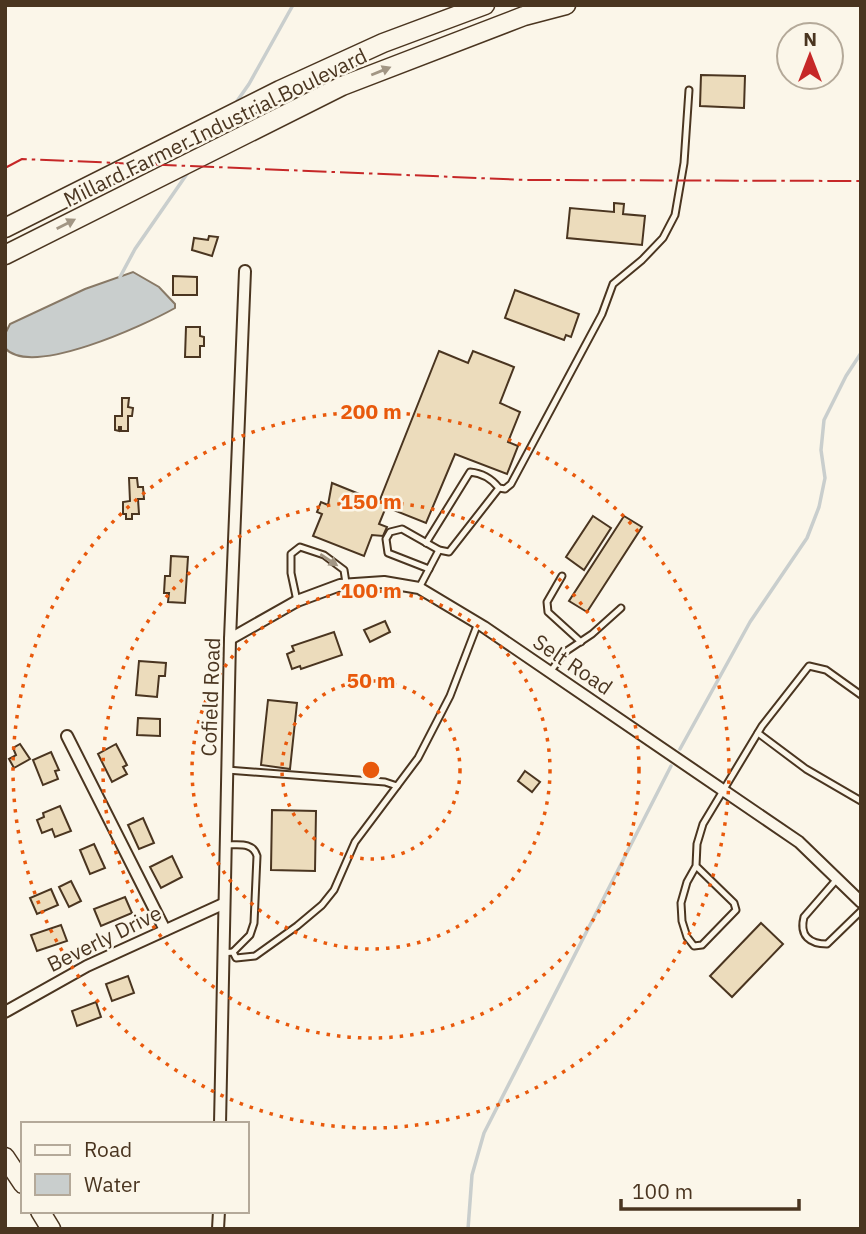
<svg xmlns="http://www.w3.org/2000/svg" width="866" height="1234" viewBox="0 0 866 1234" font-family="'IBM Plex Sans',sans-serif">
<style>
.water{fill:#c9cecd;stroke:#887966;stroke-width:2}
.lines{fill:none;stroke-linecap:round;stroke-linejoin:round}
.stream{stroke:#c9cecd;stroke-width:3.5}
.building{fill:#ecdcbc;stroke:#4a3520;stroke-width:2}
.lane-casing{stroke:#4a3520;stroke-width:9}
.street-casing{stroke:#4a3520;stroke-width:14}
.primary-casing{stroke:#4a3520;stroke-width:21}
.lane{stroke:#fbf6e9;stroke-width:5}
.street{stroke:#fbf6e9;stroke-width:10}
.primary{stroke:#fbf6e9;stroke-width:18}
.power{stroke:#c62828;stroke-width:2;stroke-dasharray:24 5 3.5 5;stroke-linecap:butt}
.oneway{fill:#a29684}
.ring{fill:none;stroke:#e8590c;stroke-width:3.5;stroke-dasharray:3.5 7}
.labels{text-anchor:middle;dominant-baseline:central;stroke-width:5;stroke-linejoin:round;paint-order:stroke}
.street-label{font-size:21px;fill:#4a3520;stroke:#fbf6e9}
.centre{fill:#e8590c;stroke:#fbf6e9;stroke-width:3.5}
.ring-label{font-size:21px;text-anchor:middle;font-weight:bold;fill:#e8590c;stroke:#fbf6e9;stroke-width:5;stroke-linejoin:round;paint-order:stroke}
</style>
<rect width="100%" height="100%" fill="#fbf6e9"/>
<!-- water -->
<path class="water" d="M133,272L159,287L175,304V308C145,325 31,378 5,348V334L10,324L85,289Z"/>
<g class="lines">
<!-- stream -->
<g class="stream">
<polyline points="235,104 249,84 293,5"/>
<polyline points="206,147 217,130"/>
<polyline points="120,277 135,249 189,171"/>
<polyline points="680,749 750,622 807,538 819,507 825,478 821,450 824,420 846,376 861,353"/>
<polyline points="468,1229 472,1175 484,1133 671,766"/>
</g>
</g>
<!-- building -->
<g class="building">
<polygon points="701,75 745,76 744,108 700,106"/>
<polygon points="614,203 624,204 623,214 645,216 642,245 567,238 570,208 614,212"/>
<polygon points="209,236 218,237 212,256 192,250 194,238 208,240"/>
<polygon points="173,276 197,277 197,295 173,295"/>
<polygon points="515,290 579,314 571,337 566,335 564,340 505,318"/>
<polygon points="186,327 200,327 200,336 204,337 204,346 200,346 200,357 185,357"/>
<polygon points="439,351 468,363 473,351 514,367 500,403 520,412 508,442 518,446 507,474 455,454 426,523 386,507 379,524 387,527 383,536 372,535 364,556 313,536 322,514 317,512 321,502 328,505 332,483 379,502"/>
<polygon points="122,398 129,398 128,407 133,408 132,416 128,416 128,431 121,431 121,427 119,427 119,431 115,430 115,416 122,416"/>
<polygon points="129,478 137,478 138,487 143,487 144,499 138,499 139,514 132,514 132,519 126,519 126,514 123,514 123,502 130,501"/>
<polygon points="593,516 611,528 584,570 566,557"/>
<polygon points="624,516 642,527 587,612 569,601"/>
<polygon points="171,556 188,557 185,603 168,602 169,593 164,593 165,576 170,576"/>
<polygon points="385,621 390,632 370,642 364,630"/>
<polygon points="334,632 342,655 301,669 300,666 292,669 287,654 294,651 292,646"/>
<polygon points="139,661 166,663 165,676 159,676 157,697 136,695"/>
<polygon points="268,700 297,703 290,769 261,765"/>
<polygon points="138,718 160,719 160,736 137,735"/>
<polygon points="20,744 30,759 14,768 9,759 16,755 13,748"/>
<polygon points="116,744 127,765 123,767 127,774 112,782 98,754"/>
<polygon points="51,752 59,770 55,771 58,779 43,785 33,760"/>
<polygon points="525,771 540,782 532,792 518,781"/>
<polygon points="60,806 71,831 55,837 52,829 42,833 37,820 44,817 43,813"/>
<polygon points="272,810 316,811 315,871 271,870"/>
<polygon points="143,818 154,843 139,849 128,825"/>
<polygon points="94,844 105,868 90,874 80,850"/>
<polygon points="172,856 182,877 161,888 150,867"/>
<polygon points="71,881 81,901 69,907 59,887"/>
<polygon points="51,889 58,905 37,914 30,898"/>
<polygon points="125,897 132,913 101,926 94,909"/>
<polygon points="761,923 783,944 732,997 710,976"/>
<polygon points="61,925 67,941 37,951 31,935"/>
<polygon points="128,976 134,993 112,1001 106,984"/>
<polygon points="96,1002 101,1017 77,1026 72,1011"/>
</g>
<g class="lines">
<defs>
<g id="lane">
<path d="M426,543L470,472C482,473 491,478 499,488L505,489L511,484L602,314L613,284L642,260L663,238L675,215L684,163L689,90"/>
<polyline points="429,569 388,553 386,539 390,532 402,529 439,550 449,552 499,488"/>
<polyline points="562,576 547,602 548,612 581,642"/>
<polyline points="419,588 439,550"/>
<polyline points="297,601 291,573 291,554 300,547 324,555 344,570 346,583"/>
<polyline points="550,672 565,652 592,634 621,608"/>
<polyline points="758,733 806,769 861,801"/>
<polyline points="227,770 385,782 397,786"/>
<path d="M227,845C239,845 253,842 257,856L254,923L250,935L233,952"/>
<polyline points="696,866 734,903 736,910 702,945 694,946 687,937 682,921 681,903 687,882 696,866 697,844 703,824 762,726 809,666 826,670 861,695"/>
<path d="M837,879L804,917C799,936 810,944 827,944L861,911"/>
<polyline points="222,953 233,952 236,958 255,956 297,926 322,905 334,890 355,842 418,758 450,696 478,623"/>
</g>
<g id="street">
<polyline points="230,639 297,601 340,585 384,582 419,588 484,627 799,842 861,902"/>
<polyline points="67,736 165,930"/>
<polyline points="5,1012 87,966 223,904"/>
<polyline points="220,1124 230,639 245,271"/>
<polyline points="218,1229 219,1211"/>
</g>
<g id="primary">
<polyline points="5,228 280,90 383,43 485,5"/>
<polyline points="5,255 342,86 524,16 566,5"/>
<polyline points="5,1157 23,1184"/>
<polyline points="40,1211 51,1229"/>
</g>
</defs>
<!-- lane casing -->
<use href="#lane" class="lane-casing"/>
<!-- street casing -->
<use href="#street" class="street-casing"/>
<!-- primary casing -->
<use href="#primary" class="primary-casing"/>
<!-- lane -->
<use href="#lane" class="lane"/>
<!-- street -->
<use href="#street" class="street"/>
<!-- primary -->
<use href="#primary" class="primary"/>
<!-- power -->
<polyline class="power" points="5,168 22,159 526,180 861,181"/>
</g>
<!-- one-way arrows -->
<defs><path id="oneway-solid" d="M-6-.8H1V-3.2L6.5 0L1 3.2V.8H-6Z" transform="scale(1.75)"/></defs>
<g class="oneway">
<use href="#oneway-solid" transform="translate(381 71) rotate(-22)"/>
<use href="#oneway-solid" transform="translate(66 224) rotate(-27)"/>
<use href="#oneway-solid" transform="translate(329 560) rotate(34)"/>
</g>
<!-- distance rings -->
<g class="ring">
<circle cx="371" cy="770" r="89"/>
<circle cx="371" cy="770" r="179"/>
<circle cx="371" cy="770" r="268"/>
<circle cx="371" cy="770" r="358"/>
</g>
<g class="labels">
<!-- street labels -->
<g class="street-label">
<text transform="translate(215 127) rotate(-26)">Millard Farmer Industrial Boulevard</text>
<text transform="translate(573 664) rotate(34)">Selt Road</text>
<text transform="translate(210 697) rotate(-88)">Cofield Road</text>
<text transform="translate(104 938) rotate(-26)">Beverly Drive</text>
</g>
</g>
<circle cx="371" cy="770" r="10" class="centre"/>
<g class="ring-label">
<text x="371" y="419">200 m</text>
<text x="371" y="509">150 m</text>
<text x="371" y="598">100 m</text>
<text x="371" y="688">50 m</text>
</g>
<!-- border -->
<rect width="866" height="1234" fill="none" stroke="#4a3520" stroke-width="14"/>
<!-- legend -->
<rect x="21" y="1122" width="228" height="91" fill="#fbf6e9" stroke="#b4a999" stroke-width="2"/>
<rect x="35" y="1145" width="35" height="10" fill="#fbf6e9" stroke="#b4a999" stroke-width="2"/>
<text x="84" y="1157" font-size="21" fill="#4a3520">Road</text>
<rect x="35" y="1174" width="35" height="21" fill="#c9cecd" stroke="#b4a999" stroke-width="2"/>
<text x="84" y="1192" font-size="21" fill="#4a3520">Water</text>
<!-- north arrow -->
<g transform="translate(810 56)"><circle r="33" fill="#fbf6e9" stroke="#b4a999" stroke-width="2"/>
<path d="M0-5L12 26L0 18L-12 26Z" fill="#c62828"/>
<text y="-10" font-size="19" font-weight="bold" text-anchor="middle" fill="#4a3520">N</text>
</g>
<!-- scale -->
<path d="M621 1199v10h178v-10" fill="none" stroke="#4a3520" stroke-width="3.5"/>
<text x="632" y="1199" font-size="21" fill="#4a3520" stroke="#fbf6e9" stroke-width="5" paint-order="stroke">100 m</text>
</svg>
